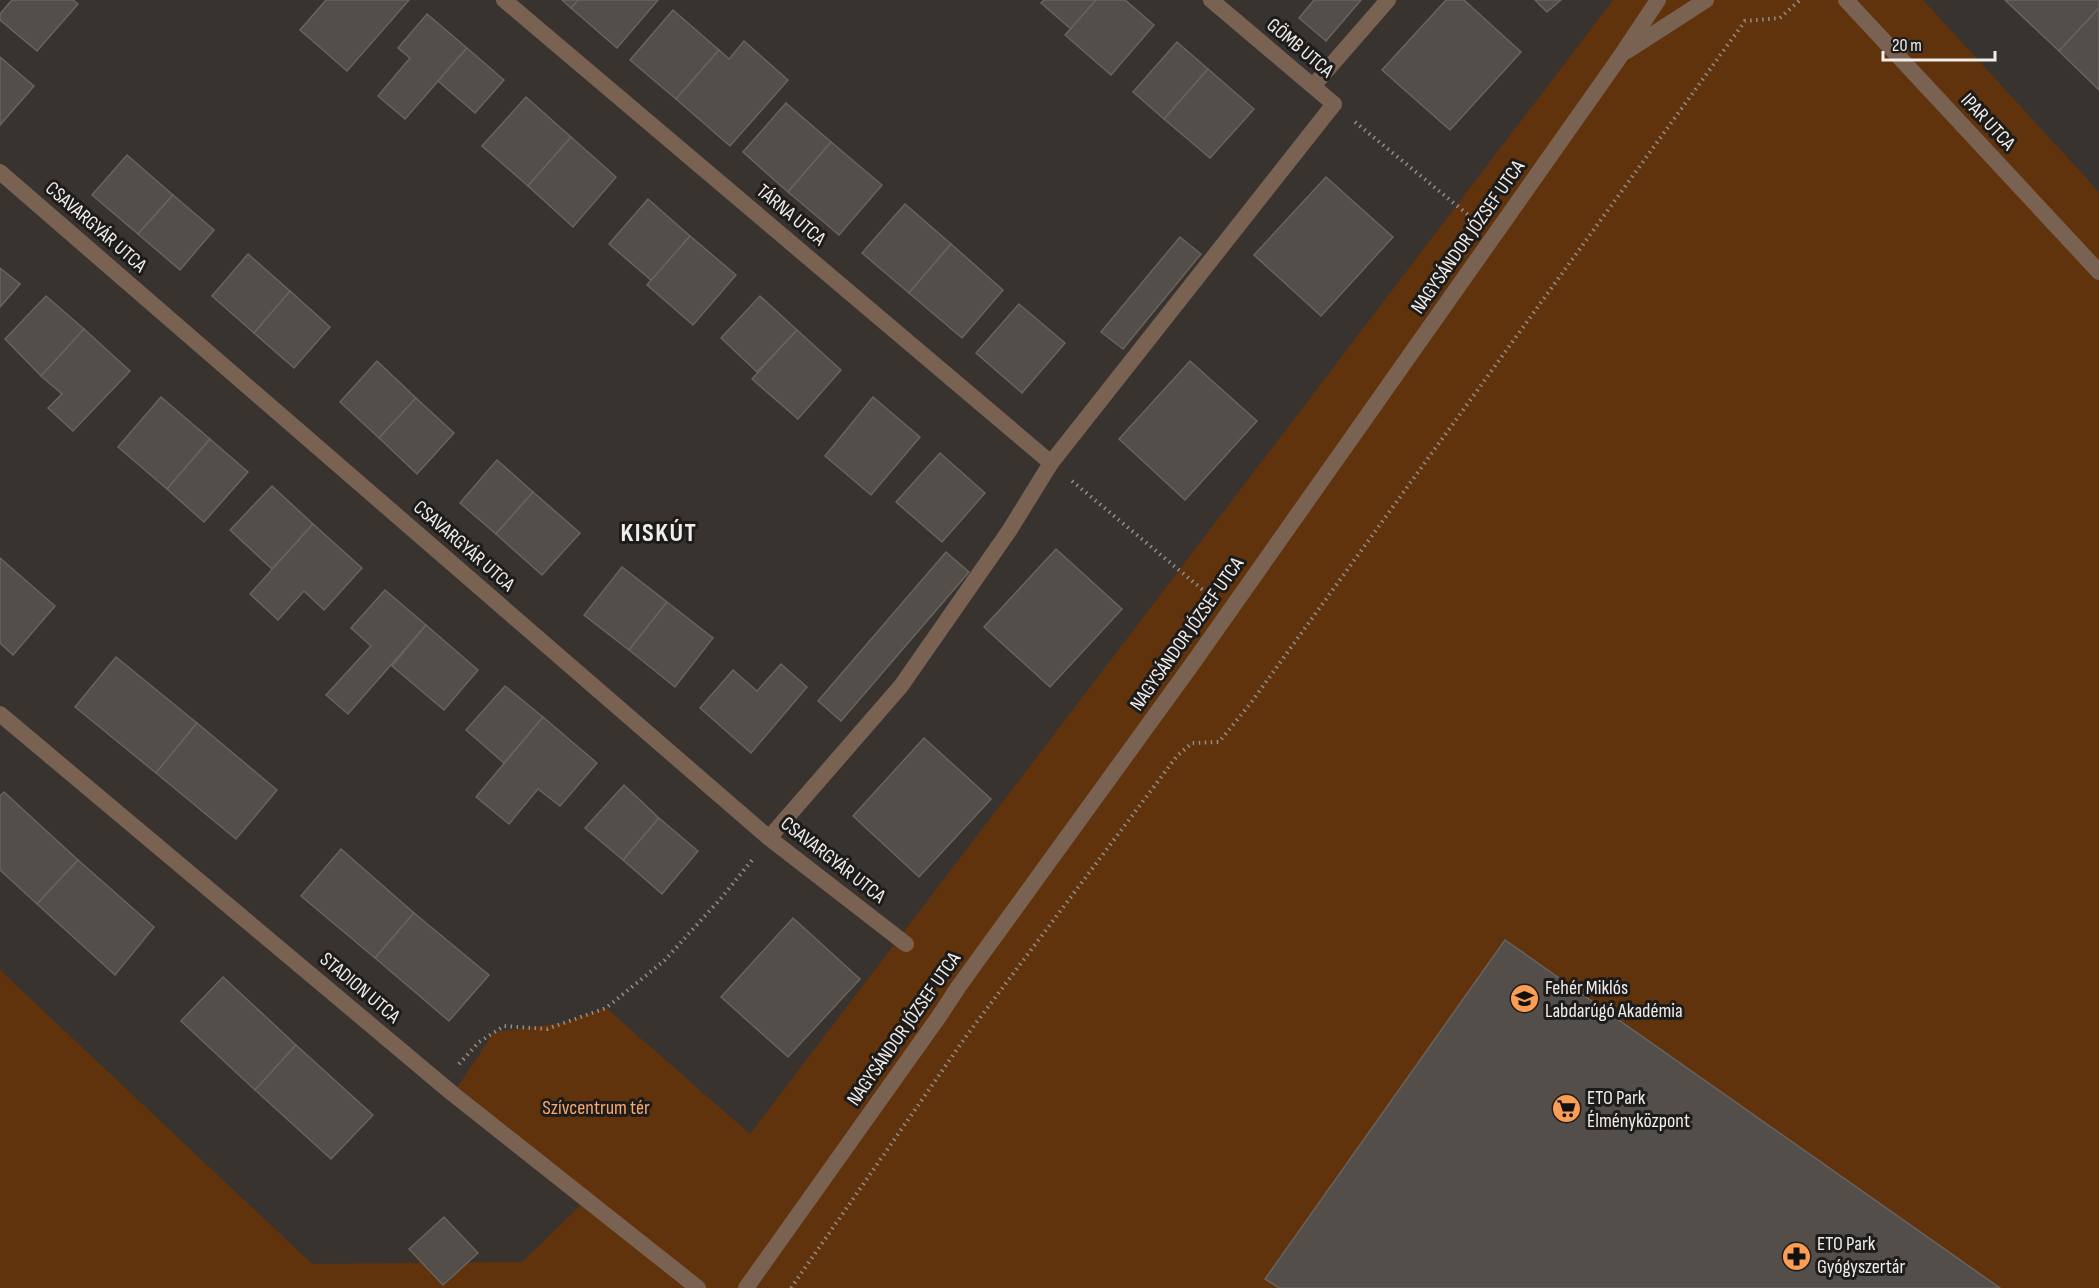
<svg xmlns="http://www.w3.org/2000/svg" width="2099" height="1288" viewBox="0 0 2099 1288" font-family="'Sofia Sans Condensed',sans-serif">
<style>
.green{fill:#60330c}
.building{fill:#534e4a;stroke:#696360;stroke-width:1.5}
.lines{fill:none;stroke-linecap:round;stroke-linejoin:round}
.path{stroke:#928e8b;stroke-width:4;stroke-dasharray:1.5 4.5;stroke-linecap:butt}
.service{stroke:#796252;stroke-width:16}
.minor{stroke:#796252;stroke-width:16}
.tertiary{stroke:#796252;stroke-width:16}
.labels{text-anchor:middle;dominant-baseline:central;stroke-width:6;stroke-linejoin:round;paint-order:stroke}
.street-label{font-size:20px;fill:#f0edeb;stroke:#1e1c1a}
.poi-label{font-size:20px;fill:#f0edeb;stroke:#1e1c1a;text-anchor:start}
.park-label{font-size:20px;fill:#f8aa71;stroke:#1e1c1a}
.district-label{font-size:26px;font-weight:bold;letter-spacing:1.5px;fill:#f0edeb;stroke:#1e1c1a}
</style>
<rect width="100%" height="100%" fill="#393330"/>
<!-- green -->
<polygon class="green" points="1613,0 1923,0 2099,192 2099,1288 0,1288 0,970 312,1264 522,1262 581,1205 453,1094 494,1032 563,1023 606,1008 750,1134"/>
<!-- building -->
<g class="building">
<polygon points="12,0 73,0 78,4 37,51 0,20 0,14"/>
<polygon points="326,0 409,0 347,71 300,30"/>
<polygon points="562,0 578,0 571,8"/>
<polygon points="578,0 658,0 617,48 571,8"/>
<polygon points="1044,0 1096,0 1071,29 1041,3"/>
<polygon points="1096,0 1125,0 1154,25 1111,75 1065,35"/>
<polygon points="1314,0 1361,0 1326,41 1299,18"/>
<polygon points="1446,0 1464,0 1521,52 1450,130 1382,70"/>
<polygon points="1535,0 1561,0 1547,12"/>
<polygon points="2005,0 2099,0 2099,8 2059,51"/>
<polygon points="2099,8 2099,90 2059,51"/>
<polygon points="673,10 719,50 676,99 630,60"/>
<polygon points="427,14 467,48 405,119 378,96 410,58 398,48"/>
<polygon points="744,41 788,80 730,146 676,99 719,50 729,59"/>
<polygon points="1177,42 1208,69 1164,119 1133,92"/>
<polygon points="467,48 504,80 475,113 438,81"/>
<polygon points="0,57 34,86 0,125"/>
<polygon points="1208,69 1254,109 1210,158 1164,119"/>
<polygon points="526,97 571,137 528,186 482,146"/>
<polygon points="786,103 831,142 788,192 743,152"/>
<polygon points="571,137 616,177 573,227 528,186"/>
<polygon points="831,142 882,185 839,235 788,192"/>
<polygon points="127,155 173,195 138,234 92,195"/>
<polygon points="1326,177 1393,237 1321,316 1254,255"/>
<polygon points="173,195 214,230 180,270 138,234"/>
<polygon points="648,199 690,236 652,281 609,244"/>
<polygon points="905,204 951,244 909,293 862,253"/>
<polygon points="690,236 736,275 693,325 647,285"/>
<polygon points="1180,237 1201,254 1123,349 1101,332"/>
<polygon points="951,244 1003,290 962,338 909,293"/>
<polygon points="248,254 290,291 254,333 212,296"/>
<polygon points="0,268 20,284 0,307"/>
<polygon points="290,291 330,327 294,368 254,333"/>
<polygon points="46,296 84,329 41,376 5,339"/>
<polygon points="760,296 797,330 757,372 721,338"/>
<polygon points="1019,304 1065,343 1022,393 976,353"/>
<polygon points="84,329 130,371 73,431 48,408 62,394 41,376"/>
<polygon points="797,330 841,370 798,419 752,379"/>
<polygon points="377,361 416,398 379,438 340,402"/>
<polygon points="1190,361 1257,421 1185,500 1119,439"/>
<polygon points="161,397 210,439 167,489 118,447"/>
<polygon points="873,397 920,437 871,495 825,456"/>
<polygon points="416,398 454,433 417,474 379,438"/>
<polygon points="210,439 248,472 204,522 167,489"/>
<polygon points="940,453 985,493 942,542 896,502"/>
<polygon points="497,460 533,492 496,534 460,503"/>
<polygon points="272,486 313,524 272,569 230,530"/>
<polygon points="533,492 580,533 542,575 496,534"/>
<polygon points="313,524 362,568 324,610 304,591 278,620 250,594"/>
<polygon points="1056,549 1122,609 1050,687 984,627"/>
<polygon points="946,552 969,572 841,721 818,701"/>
<polygon points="0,558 55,606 13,655 0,643"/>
<polygon points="622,567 667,602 629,650 584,615"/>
<polygon points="385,590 426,625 348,714 326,695 371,646 351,628"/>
<polygon points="667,602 713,638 675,687 629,650"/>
<polygon points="426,625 478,670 444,710 392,666"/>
<polygon points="116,657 197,723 156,773 75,707"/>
<polygon points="781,664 807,687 751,753 700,708 733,670 757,691"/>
<polygon points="505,686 543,717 504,763 466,730"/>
<polygon points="543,717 597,763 560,806 538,789 509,824 476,797"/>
<polygon points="197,723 277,790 236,839 156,773"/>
<polygon points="924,738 991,799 919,877 853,816"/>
<polygon points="624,785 659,818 623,860 585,828"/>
<polygon points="4,792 78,860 37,904 0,870 0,796"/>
<polygon points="659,818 698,851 662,894 623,860"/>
<polygon points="341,849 414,913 375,958 301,896"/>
<polygon points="78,860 154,927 115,975 37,904"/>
<polygon points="414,913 489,975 449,1021 375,958"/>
<polygon points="793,918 860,979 788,1057 721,997"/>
<polygon points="1505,940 2000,1288 1279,1288 1265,1279"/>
<polygon points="223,977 296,1045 255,1090 181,1021"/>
<polygon points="296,1045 373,1115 331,1159 255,1090"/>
<polygon points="444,1217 478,1253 443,1285 409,1249"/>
</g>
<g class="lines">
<!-- path -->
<g class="path">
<polyline points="1355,122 1472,218"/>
<polyline points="1072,481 1209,595"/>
<polyline points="459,1064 479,1042 504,1026 547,1029 606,1008 665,960 723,896 752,860"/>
<polyline points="791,1288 967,1035 1177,756 1192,743 1219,742 1250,704 1745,21 1780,18 1800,0"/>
</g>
<!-- service -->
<g class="service">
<polyline points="1313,86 1388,0"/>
<polyline points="769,838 901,686 1009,531 1051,463 1334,104"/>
</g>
<!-- minor -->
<g class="minor">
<polyline points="504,0 1051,463"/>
<polyline points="1211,0 1334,104"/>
<polyline points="1627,51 1706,0"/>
<polyline points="0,172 769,838 906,944"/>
<polyline points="0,714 453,1094 698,1288"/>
<polyline points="746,1288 940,1015 959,986 1193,663 1622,54 1658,0"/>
</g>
<!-- tertiary -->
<polyline class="tertiary" points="1846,0 2099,272"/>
</g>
<!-- icons -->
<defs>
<symbol id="school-disc" viewBox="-11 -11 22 22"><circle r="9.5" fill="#fc9d54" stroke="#1e1c1a"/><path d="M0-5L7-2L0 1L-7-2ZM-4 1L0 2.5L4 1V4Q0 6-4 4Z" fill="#111"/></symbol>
<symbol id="supermarket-disc" viewBox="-11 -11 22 22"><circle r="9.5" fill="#fc9d54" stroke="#1e1c1a"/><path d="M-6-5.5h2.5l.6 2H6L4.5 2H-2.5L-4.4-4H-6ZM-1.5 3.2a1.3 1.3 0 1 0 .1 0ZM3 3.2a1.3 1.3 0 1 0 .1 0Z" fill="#111"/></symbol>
<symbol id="pharmacy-disc" viewBox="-11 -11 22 22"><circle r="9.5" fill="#fc9d54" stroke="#1e1c1a"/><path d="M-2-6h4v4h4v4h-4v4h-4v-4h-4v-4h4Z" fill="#111"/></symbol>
</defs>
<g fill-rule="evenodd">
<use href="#school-disc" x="1508" y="982" width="33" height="33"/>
<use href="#supermarket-disc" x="1550" y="1092" width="33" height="33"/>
<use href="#pharmacy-disc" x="1780" y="1240" width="33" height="33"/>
</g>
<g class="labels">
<!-- street labels -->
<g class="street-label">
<text transform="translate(1300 48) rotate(40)">GÖMB UTCA</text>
<text transform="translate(1988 122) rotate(47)">IPAR UTCA</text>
<text transform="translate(791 215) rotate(40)">TÁRNA UTCA</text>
<text transform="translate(96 227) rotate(41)">CSAVARGYÁR UTCA</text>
<text transform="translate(1468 237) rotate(-55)">NAGYSÁNDOR JÓZSEF UTCA</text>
<text transform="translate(464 546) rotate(41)">CSAVARGYÁR UTCA</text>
<text transform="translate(1187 634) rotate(-55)">NAGYSÁNDOR JÓZSEF UTCA</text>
<text transform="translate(833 860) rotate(38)">CSAVARGYÁR UTCA</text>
<text transform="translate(360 988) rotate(40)">STADION UTCA</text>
<text transform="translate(904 1029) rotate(-55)">NAGYSÁNDOR JÓZSEF UTCA</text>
</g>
<!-- poi labels -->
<g class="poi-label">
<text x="1545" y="988">Fehér Miklós<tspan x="1545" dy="23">Labdarúgó Akadémia</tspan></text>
<text x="1587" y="1098">ETO Park<tspan x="1587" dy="23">Élményközpont</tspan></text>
<text x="1817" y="1244">ETO Park<tspan x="1817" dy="23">Gyógyszertár</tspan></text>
</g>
<!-- park labels -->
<g class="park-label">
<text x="596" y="1108">Szívcentrum tér</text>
</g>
<!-- district labels -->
<g class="district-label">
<text x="659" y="533">KISKÚT</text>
</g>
</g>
<!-- scale -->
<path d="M1883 51v9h112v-9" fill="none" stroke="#f0edeb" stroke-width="3"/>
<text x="1892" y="51" font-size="18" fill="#f0edeb" stroke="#1e1c1a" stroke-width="4.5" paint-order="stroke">20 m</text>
</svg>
